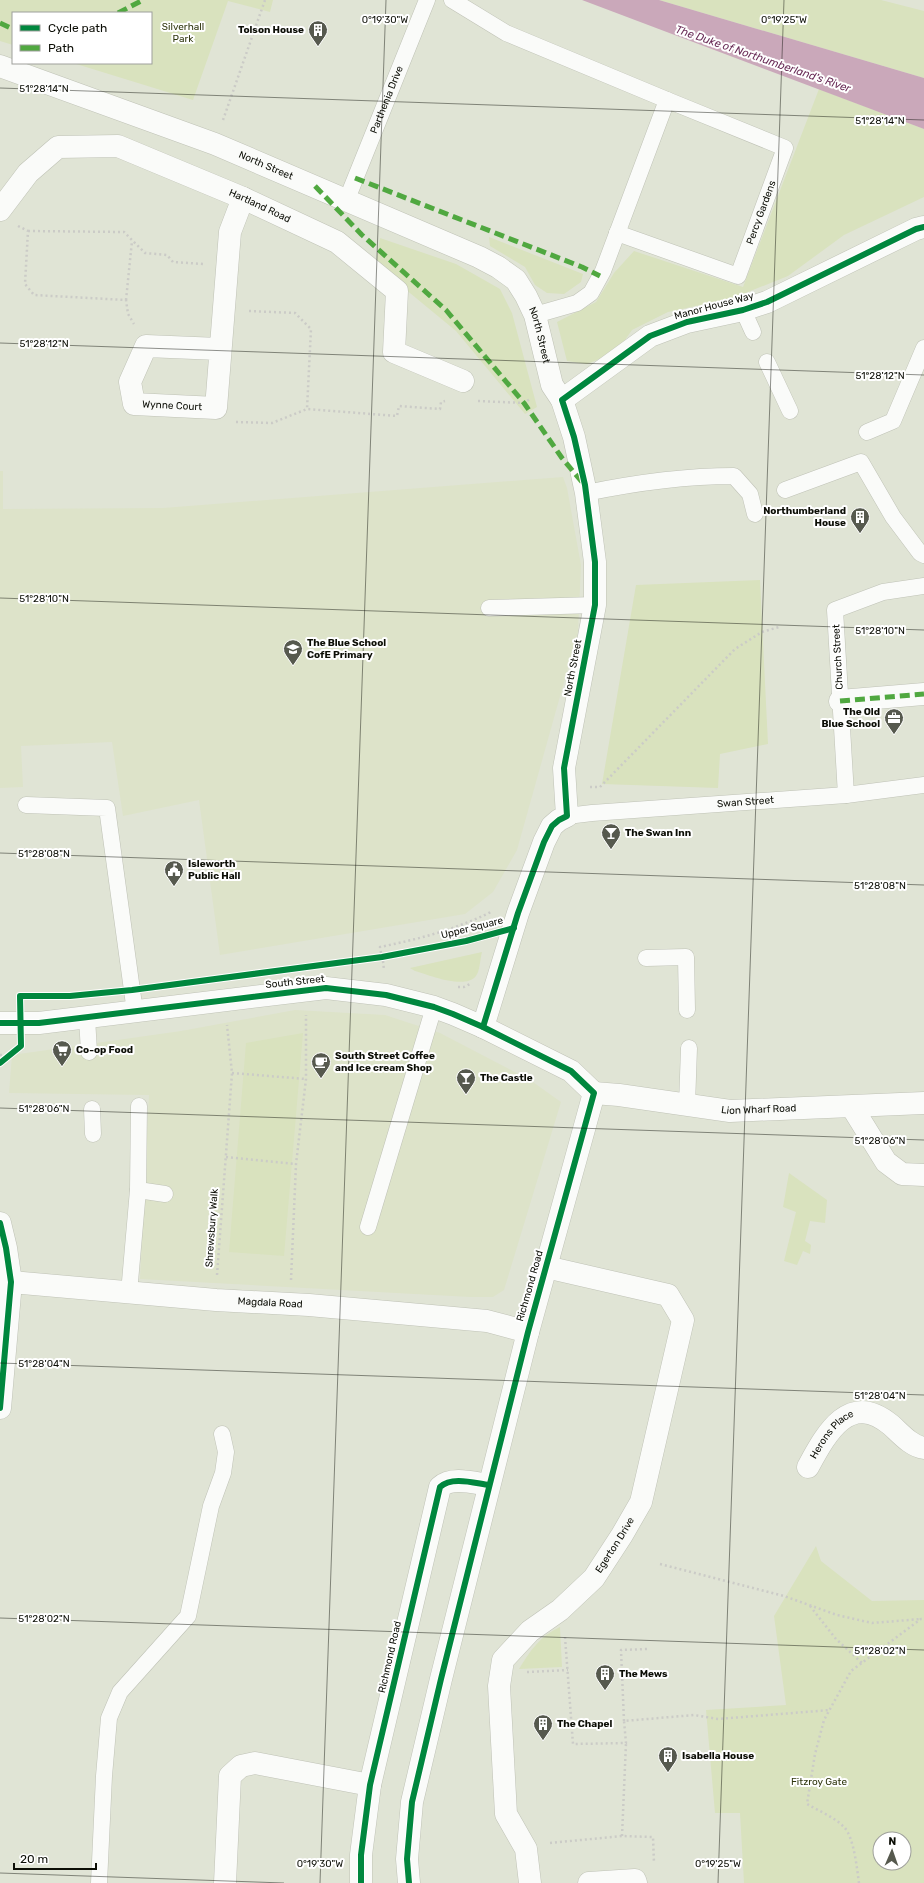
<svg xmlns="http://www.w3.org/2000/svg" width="924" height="1883" viewBox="0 0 924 1883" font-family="Rubik,sans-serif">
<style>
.built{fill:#dde3c9}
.green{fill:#d9e2be;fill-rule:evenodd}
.water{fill:#caa8ba}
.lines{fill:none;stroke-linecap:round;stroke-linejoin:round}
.service-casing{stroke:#bfc2b6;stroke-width:17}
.pedestrian-casing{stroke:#bfc2b6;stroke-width:23}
.minor-casing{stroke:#bfc2b6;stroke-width:23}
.primary-casing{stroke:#bfc2b6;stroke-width:23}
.path{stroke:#cbcbc7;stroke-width:2.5;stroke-dasharray:2 3;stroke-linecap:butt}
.service{stroke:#fafbf9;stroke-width:16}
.pedestrian{stroke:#fafbf9;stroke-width:22}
.minor{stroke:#fafbf9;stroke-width:22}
.primary{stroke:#fafbf9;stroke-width:22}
.quiet{stroke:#50a840;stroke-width:5;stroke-dasharray:10 5;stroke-linecap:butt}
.cycleway-casing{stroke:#fff;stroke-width:8}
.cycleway{stroke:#00873e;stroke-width:6}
.ticks{fill:none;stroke:#0c0e06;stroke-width:1;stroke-opacity:0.45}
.labels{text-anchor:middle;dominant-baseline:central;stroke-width:4;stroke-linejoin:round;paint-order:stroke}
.park-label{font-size:10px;fill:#2f360e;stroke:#fff}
.poi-label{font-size:10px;font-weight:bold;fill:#0c0e06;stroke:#fff;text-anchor:start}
.street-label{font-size:10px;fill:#0c0e06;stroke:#fff}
.water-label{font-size:11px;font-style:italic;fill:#692c57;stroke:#fff}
.ticks-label{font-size:10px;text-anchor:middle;fill:#0c0e06;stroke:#fff;stroke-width:4;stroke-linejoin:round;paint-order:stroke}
</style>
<rect width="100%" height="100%" fill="#e0e4d5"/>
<!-- built -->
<g class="built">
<polygon points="0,471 3,471 3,509 163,508 563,477 567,488 581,565 578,632 517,850 493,892 465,914 220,955 199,800 123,816 112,742 21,746 23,787 0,788"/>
<polygon points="295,1010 385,1015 440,1033 530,1080 561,1102 504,1290 493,1297 470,1297 140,1279 149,1095 9,1093 12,1055 181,1031"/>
</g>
<!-- green -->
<g class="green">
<polygon points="0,0 273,0 270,12 228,1 193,100 73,63 151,63 151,13 13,13 13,45 0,41"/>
<polygon points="659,0 881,0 924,11 924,78"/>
<polygon points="819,89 924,129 924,197 844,235 788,276 733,298 668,312 632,330 625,340 609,355 587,364 567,361 557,322 596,302 614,273 634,251 743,287"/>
<polygon points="489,237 583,274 581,282 564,294 547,293 535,285 525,267 490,246"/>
<polygon points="380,238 456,264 500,289 512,313 537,407 525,414 456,331 376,265"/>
<polygon points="760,580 768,744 720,754 718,788 602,784 636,585"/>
<path d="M482,952C480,959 480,971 476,976C465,990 429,975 415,971L410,968Z"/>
<polygon points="303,1033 284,1256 229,1252 246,1043"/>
<polygon points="789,1173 827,1200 825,1223 810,1221 805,1241 811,1245 810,1254 803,1251 797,1265 784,1261 796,1212 783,1207"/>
<path d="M816,1546L821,1561L872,1601L924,1600V1883H744L740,1813H715L706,1710L786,1705L774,1616ZM880,1839H904V1863H880Z"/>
<path d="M560,1627L562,1667L519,1669C529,1652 541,1635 560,1627Z"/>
</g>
<!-- water -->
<polygon class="water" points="582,0 659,0 924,78 924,129"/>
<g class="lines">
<defs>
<g id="service">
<polyline points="452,0 506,33 667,100 603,271 591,293 577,303 535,315"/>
<path id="s1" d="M347,199L427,0"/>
<path id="s2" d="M617,233L738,276L785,148L667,100"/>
<polyline points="743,310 753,332"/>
<polyline points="767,362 790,411"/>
<polyline points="867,432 893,421 924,348"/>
<polyline points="785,490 861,462 893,517 920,553 924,555"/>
<path d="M586,493C634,483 684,476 734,476L750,494L755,514"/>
<polyline points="489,608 595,605"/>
<polyline points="846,795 835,610 883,592 924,586"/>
<polyline points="26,805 107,808 135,1012"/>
<path id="s3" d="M567,816L592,813L846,795L924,785"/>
<polyline points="646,958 686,957 687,1010"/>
<polyline points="87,1018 89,1052"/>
<polyline points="687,1105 689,1048"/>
<polyline points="92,1109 93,1134"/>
<polyline points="138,1190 165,1194"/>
<polyline points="368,1227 434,1007"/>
<polyline points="129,1293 138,1190 139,1106"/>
<polyline points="99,1883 104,1776 109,1718 120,1692 188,1616 211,1506 223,1473 226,1452 222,1434"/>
</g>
<polyline id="pedestrian" points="840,701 924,694"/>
<g id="minor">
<path id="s4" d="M0,66L215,144L479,257L498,267L516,280L526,296L535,315L552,385L562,400L574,437L586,493L595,562V605L564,768L567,816L559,820L552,826L544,842L518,913L483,1027"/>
<path id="s5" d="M0,210L28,173L58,147L118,146L243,198L337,242L397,291L394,352L463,381"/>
<path id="s6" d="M219,349L146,346L130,382L134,404L216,408L230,232L243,198"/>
<polyline points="562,400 650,336 687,322 743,310 767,302 916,229 924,227"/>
<path id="s7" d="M594,1093L619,1095L730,1111L924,1103"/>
<polyline points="852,1107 886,1162 902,1174 924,1175"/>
<polyline points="0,1223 6,1248 11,1282 0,1408"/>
<path id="s8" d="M11,1282L216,1300L309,1305L487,1321L528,1332"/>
<path id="s9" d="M808,1467C826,1434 849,1390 891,1425C901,1434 911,1446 924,1448"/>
<polyline points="225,1883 230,1776 241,1766 255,1763 370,1785"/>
<path d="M361,1883V1855L370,1785L440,1487C452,1476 474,1483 489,1485"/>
<path id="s10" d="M530,1883L526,1849L506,1814L499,1686L503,1660L530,1631L560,1610L594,1578L622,1535L641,1502L683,1320L668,1295L546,1267"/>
<polyline points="589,1883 635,1880 636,1883"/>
</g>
<polyline id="primary" points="0,1023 39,1023 326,988 386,995 434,1007 453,1014 483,1027 571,1071 594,1093 528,1332 441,1679 412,1802 407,1859 409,1883"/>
</defs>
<!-- service casing -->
<use href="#service" class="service-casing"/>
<!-- pedestrian casing -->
<use href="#pedestrian" class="pedestrian-casing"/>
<!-- minor casing -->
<use href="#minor" class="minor-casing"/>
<!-- primary casing -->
<use href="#primary" class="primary-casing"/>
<!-- path -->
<g class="path">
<polyline points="223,120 265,0"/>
<polyline points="18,226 28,231 25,284 34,295 126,300 128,314 134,324"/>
<polyline points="28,231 124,232 145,253 167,255 173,262 203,264"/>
<polyline points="126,300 132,241"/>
<polyline points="249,311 295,313 311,329 307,409"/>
<polyline points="478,401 524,403 530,399"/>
<polyline points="236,422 272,423 307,409 397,416 399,406 440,409 441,402 445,401"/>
<polyline points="590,787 600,787 735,649 762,632 779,627"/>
<path d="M381,953L380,947C419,939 454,930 491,912"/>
<polyline points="383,961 384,970"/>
<polyline points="458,987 464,987 470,984"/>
<polyline points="0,1055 9,1055"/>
<polyline points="232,1073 306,1079"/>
<polyline points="226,1157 296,1164"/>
<polyline points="217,1275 232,1073 227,1025"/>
<polyline points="291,1280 296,1164 306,1079 306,1015"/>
<polyline points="660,1564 784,1596 837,1615 872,1623 921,1619"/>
<polyline points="810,1606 836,1639 862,1663"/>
<polyline points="565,1637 573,1744 626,1743 624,1721 694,1715 718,1719 830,1710"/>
<polyline points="527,1672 568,1670"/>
<polyline points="624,1721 621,1650 647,1649"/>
<polyline points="622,1836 626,1743"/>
<polyline points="550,1843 622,1836 653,1837 654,1863"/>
<path d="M859,1883C857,1869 854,1837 844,1827C834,1817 819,1811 807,1804L815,1754L824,1720L851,1671L921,1619H924"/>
</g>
<!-- service -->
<use href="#service" class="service"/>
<!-- pedestrian -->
<use href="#pedestrian" class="pedestrian"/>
<!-- minor -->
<use href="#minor" class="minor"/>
<!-- primary -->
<use href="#primary" class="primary"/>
<!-- quiet -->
<g class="quiet">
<polyline points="118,13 143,0"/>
<polyline points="0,23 13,29"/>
<polyline points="355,178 582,267 600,276"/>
<polyline points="315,186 362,235 446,310 524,403 562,458 582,482"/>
<polyline points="840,701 924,694"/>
</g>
<defs>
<g id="cycleway">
<polyline points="0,1023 39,1023 326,988 386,995 434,1007 453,1014 483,1027 571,1071 594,1093 528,1332 441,1679 412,1802 407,1859 409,1883"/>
<polyline points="483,1027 518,913 544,842 552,826 559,820 567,816 564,768 595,605 595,562 585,485 574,437 562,400 650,336 687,322 743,310 767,302 916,229 924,227"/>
<polyline points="0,1063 21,1046 20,996 70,996 132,990 382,957 466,941 514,928"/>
<polyline points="0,1223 6,1248 11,1282 0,1408"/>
<path d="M361,1883V1855L370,1785L440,1487C452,1476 474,1483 489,1485"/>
</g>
</defs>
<!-- cycleway casing -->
<use href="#cycleway" class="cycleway-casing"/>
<!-- cycleway -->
<use href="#cycleway" class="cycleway"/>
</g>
<!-- ticks -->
<path class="ticks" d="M0,88L924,120M0,343L924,375M0,598L924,630M0,853L924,885M0,1108L924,1140M0,1363L924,1395M0,1618L924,1650M0,1873L284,1883M320,1883L386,0M718,1883L784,0"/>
<!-- icons -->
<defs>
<symbol id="building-pin" viewBox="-11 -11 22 30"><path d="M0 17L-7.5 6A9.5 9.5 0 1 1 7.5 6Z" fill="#56594e" stroke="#fff"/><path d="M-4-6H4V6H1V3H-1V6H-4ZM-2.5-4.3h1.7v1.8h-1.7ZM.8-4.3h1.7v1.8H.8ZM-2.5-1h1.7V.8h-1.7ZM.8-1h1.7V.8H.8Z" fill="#fff"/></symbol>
<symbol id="school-pin" viewBox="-11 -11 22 30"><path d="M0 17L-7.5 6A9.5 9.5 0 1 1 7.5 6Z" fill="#56594e" stroke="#fff"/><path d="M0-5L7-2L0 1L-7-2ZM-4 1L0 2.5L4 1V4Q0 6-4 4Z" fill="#fff"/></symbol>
<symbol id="office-pin" viewBox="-11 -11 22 30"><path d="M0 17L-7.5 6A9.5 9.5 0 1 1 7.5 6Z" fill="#56594e" stroke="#fff"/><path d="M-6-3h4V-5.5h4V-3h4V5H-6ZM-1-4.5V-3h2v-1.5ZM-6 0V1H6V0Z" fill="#fff"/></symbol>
<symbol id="bar-pin" viewBox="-11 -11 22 30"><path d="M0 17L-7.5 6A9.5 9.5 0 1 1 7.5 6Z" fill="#56594e" stroke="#fff"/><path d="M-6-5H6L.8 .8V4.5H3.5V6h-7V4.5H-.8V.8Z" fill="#fff"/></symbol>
<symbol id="civic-pin" viewBox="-11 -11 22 30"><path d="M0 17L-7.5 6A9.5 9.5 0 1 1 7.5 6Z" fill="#56594e" stroke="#fff"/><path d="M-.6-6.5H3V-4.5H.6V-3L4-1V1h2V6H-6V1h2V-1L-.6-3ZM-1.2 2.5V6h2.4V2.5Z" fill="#fff"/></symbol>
<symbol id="supermarket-pin" viewBox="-11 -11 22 30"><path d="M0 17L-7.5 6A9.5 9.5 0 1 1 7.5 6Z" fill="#56594e" stroke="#fff"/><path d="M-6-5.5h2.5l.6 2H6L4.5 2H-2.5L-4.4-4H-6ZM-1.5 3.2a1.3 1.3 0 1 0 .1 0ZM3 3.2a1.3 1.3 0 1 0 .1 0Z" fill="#fff"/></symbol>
<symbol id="cafe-pin" viewBox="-11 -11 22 30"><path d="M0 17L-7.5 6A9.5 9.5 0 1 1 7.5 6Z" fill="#56594e" stroke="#fff"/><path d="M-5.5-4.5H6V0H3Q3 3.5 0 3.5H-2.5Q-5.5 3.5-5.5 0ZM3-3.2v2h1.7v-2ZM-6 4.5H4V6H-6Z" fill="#fff"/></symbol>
</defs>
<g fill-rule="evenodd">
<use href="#building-pin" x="307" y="19" width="22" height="30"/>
<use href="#building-pin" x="849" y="506" width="22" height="30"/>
<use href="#school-pin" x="282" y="638" width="22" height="30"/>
<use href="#office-pin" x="883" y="707" width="22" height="30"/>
<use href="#bar-pin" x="600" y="822" width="22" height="30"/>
<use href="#civic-pin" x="163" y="859" width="22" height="30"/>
<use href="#supermarket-pin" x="51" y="1039" width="22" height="30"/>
<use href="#cafe-pin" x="310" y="1051" width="22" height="30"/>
<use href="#bar-pin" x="455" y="1067" width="22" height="30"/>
<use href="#building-pin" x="594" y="1663" width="22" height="30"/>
<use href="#building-pin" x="532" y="1713" width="22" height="30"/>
<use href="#building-pin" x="657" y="1745" width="22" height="30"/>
</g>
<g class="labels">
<!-- park labels -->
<g class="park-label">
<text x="183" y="27">Silverhall<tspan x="183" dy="12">Park</tspan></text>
<text x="819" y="1782">Fitzroy Gate</text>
</g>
<!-- poi labels -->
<g class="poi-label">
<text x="304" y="30" text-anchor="end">Tolson House</text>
<text x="846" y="511" text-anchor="end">Northumberland<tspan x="846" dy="12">House</tspan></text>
<text x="307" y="643">The Blue School<tspan x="307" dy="12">CofE Primary</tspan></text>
<text x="880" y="712" text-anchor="end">The Old<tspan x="880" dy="12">Blue School</tspan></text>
<text x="625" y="833">The Swan Inn</text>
<text x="188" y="864">Isleworth<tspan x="188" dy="12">Public Hall</tspan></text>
<text x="76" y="1050">Co-op Food</text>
<text x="335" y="1056">South Street Coffee<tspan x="335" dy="12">and Ice cream Shop</tspan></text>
<text x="480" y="1078">The Castle</text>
<text x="619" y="1674">The Mews</text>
<text x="557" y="1724">The Chapel</text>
<text x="682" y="1756">Isabella House</text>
</g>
<!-- street labels -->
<g class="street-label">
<text stroke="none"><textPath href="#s1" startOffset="107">Parthenia Drive</textPath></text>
<text stroke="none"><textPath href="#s4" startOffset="284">North Street</textPath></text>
<text stroke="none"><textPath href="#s5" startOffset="300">Hartland Road</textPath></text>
<text stroke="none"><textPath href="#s2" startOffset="196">Percy Gardens</textPath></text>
<text transform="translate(714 306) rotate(-15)">Manor House Way</text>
<text stroke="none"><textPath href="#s4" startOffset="620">North Street</textPath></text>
<text stroke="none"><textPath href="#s6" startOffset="173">Wynne Court</textPath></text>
<text transform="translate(838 657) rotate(-93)">Church Street</text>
<text transform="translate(573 668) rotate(-79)">North Street</text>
<text stroke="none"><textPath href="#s3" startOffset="179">Swan Street</textPath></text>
<text transform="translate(472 928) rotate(-14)">Upper Square</text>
<text transform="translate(295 982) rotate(-6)">South Street</text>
<text stroke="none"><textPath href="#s7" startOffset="166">Lion Wharf Road</textPath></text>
<text transform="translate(212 1228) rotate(-86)">Shrewsbury Walk</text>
<text transform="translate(530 1286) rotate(-74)">Richmond Road</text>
<text stroke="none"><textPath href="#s8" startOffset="260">Magdala Road</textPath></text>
<text stroke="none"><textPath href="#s9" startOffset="41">Herons Place</textPath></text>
<text stroke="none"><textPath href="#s10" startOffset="391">Egerton Drive</textPath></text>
<text transform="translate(390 1657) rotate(-77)">Richmond Road</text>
</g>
<!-- water labels -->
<g class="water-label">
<text transform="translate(763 59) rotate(19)">The Duke of Northumberland's River</text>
</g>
</g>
<g class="ticks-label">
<text x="385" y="23">0°19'30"W</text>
<text x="784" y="23">0°19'25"W</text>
<text x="44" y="92">51°28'14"N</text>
<text x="880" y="124">51°28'14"N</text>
<text x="44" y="347">51°28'12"N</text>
<text x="880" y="379">51°28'12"N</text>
<text x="44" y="602">51°28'10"N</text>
<text x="880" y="634">51°28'10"N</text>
<text x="44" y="857">51°28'08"N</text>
<text x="880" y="889">51°28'08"N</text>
<text x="44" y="1112">51°28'06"N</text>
<text x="880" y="1144">51°28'06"N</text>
<text x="44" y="1367">51°28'04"N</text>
<text x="880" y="1399">51°28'04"N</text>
<text x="44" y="1622">51°28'02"N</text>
<text x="880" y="1654">51°28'02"N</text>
<text x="320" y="1867">0°19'30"W</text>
<text x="718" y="1867">0°19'25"W</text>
</g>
<!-- legend -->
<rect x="12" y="12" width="140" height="52" fill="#ffffff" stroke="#9e9f9b"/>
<rect x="20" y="25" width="20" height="6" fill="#00873e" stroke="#9e9f9b"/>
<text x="48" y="32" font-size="12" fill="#0c0e06">Cycle path</text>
<rect x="20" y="45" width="20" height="6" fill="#50a840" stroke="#9e9f9b"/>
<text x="48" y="52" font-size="12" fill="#0c0e06">Path</text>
<!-- north arrow -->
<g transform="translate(892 1851) rotate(2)"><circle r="19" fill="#ffffff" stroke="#9e9f9b"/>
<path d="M0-3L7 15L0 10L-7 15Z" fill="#56594e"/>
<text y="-6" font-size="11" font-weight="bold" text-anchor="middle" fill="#0c0e06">N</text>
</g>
<!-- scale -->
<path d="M14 1863v6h82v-6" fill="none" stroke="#0c0e06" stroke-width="2"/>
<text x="20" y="1863" font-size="12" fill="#0c0e06" stroke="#ffffff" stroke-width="3" paint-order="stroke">20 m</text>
</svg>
